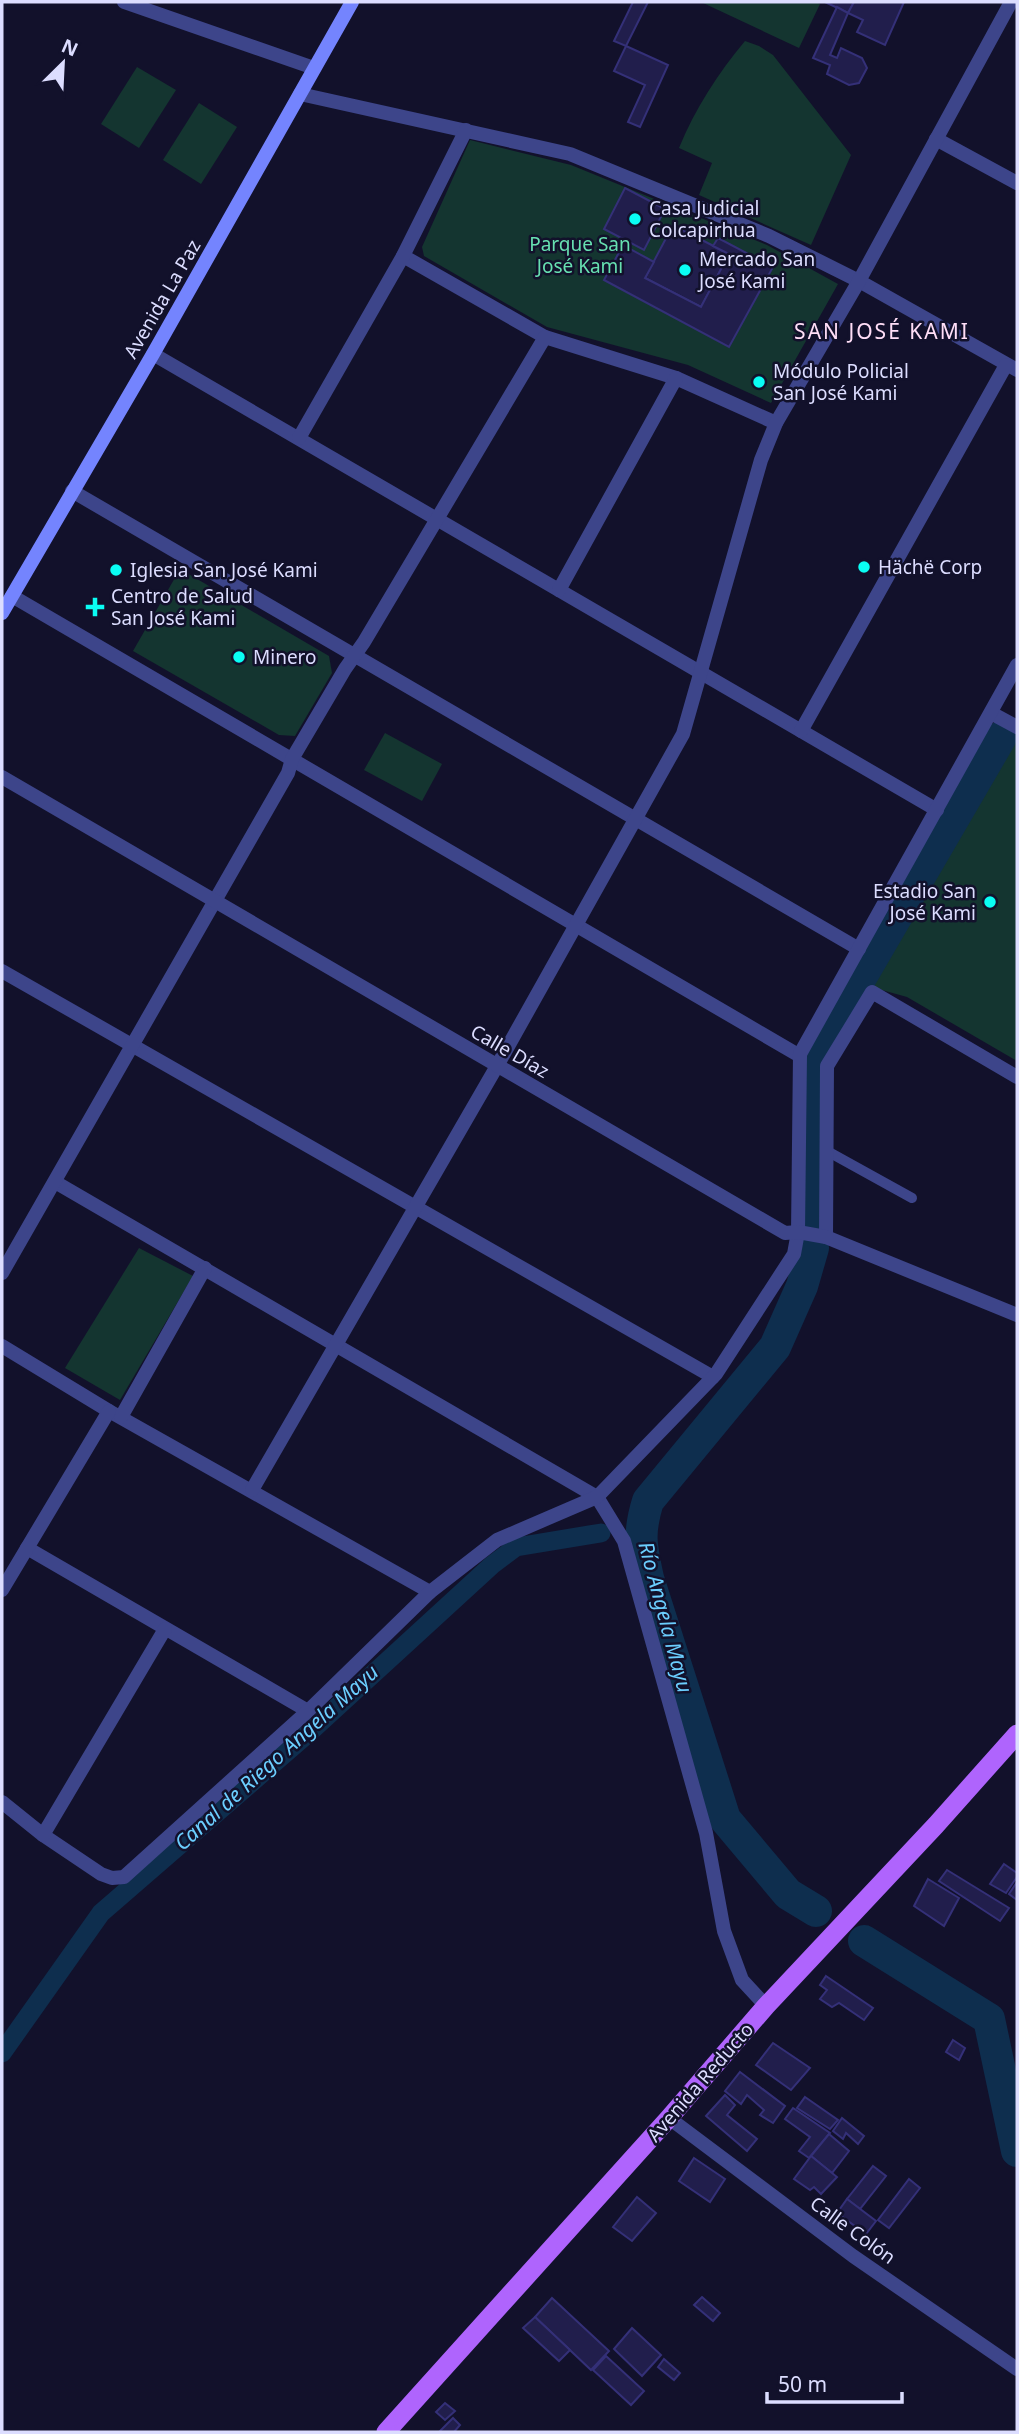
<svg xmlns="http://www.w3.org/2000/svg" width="1019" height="2434" viewBox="0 0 1019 2434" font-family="'Noto Sans',sans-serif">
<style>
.green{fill:#143530}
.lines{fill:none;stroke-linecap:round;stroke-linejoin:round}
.canal{stroke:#0e2e4e;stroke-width:19}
.river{stroke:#0e2e4e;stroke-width:32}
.building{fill:#211e4c;stroke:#343078;stroke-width:2}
.service{stroke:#3d458a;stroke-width:10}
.minor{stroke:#3d458a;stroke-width:14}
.tertiary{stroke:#3d458a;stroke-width:14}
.secondary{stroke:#7484fe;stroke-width:14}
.primary{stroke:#af64fd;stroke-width:19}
.poi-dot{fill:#0afdf4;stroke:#12112b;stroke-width:2.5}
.labels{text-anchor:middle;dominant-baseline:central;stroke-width:5;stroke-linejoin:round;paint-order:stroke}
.poi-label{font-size:19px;fill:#dcddff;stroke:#12112b;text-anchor:start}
.park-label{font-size:19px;fill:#67e0b1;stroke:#12112b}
.street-label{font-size:19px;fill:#dcddff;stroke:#12112b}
.neighbourhood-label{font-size:21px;letter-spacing:2px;fill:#ffdef7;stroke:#12112b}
.water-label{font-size:21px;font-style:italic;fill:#6bcefe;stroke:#12112b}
</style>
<rect width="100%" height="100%" fill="#12112b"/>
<!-- green -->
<g class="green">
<polygon points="701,2 816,2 820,4 799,48"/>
<path d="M745,41L759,46L773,55L851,155L811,245L699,195L712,163L679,148C695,109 718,73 745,41Z"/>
<polygon points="137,67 176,90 139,148 101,124"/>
<polygon points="199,103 237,127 201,184 163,160"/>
<polygon points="470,140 571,165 767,245 838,284 771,403 688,365 547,327 424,256 422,247"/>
<polygon points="180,569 329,656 332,673 295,736 279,735 133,651"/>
<polygon points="995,723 1017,734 1017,1061 907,997 871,987 857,999 841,992"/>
<polygon points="385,733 442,764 422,801 364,770"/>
<polygon points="139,1248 193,1276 120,1400 65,1368"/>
</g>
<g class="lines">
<!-- canal -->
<polyline class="canal" points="2,2053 101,1913 312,1730 492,1565 516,1547 601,1533"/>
<!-- river -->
<g class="river">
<polyline points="814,1218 814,1058 1001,737"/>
<path d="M813,1248L802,1286L775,1347L648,1501C638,1533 641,1546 648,1578L725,1819L788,1894L816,1911"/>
<polyline points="864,1941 989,2019 1017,2151"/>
</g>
</g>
<!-- building -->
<g class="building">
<polygon points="633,2 648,2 626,46 614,41"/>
<polygon points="825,2 854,2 848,13"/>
<polygon points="854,2 904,2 885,45 857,32 863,20 848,13"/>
<polygon points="837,7 848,13 830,55 837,58 841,48 862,58 867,68 859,83 849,85 827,74 830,65 813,58"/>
<polygon points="626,46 668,65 640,127 628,122 645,85 614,71"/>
<polygon points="625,188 665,209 644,250 604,229"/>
<polygon points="673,225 729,254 701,307 645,278"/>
<polygon points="718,238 773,267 729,347 604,280 623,245 654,262 645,278 701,307 729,254 713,246"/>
<polygon points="1004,1864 1017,1873 1017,1877 1006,1893 990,1884"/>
<polygon points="947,1870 1009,1908 1000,1921 939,1881"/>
<polygon points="928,1879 959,1898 944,1926 914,1906"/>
<polygon points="1017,1882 1017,1900 1009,1894"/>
<polygon points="826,1976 873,2008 864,2020 839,2003 832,2007 820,1999 827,1990 820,1985"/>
<polygon points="953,2040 965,2048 959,2060 946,2052"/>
<polygon points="773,2043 810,2068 791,2090 756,2065"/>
<polygon points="740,2072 785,2106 773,2123 760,2115 764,2110 747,2095 741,2104 725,2091"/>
<polygon points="725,2095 735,2105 727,2115 757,2139 747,2151 706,2116"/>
<polygon points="805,2097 838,2120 830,2129 797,2108"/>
<polygon points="793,2108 830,2133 809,2158 799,2151 810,2137 785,2119"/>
<polygon points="842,2118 864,2136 858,2144 846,2133 843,2139 833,2131"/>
<polygon points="829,2134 849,2151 832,2173 811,2156"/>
<polygon points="811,2156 837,2177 821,2194 814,2187 810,2190 794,2179"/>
<polygon points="694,2158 725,2179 710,2202 679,2181"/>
<polygon points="873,2166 886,2176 860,2209 847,2199"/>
<polygon points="909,2179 920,2188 889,2228 878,2220"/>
<polygon points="637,2197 656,2213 632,2241 613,2227"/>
<polygon points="847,2199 876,2221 866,2234 837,2213"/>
<polygon points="702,2297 720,2313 713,2321 694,2305"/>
<polygon points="552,2298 609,2351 591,2370 535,2317"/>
<polygon points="535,2317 570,2350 559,2361 523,2328"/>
<polygon points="632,2328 661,2355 642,2376 614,2349"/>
<polygon points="606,2356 644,2391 631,2405 593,2370"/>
<polygon points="664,2359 680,2373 674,2380 658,2367"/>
<polygon points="445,2403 455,2411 445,2420 436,2412"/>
<polygon points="453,2418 460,2425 454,2432 439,2432"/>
</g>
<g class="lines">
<!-- service -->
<polyline class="service" points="827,1151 912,1198"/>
<!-- minor -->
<g class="minor">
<polyline points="124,2 314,68"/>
<polyline points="300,94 570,154 769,236 859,281 1017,370"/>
<polyline points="936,139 1017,183"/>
<polyline points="403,256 545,337 676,378 776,423"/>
<polyline points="153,354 937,810"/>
<polyline points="299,438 403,256 466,130"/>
<polyline points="72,491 859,949"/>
<polyline points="559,590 676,378"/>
<polyline points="12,596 800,1056"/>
<polyline points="991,713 1017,727"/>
<polyline points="801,731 1006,365"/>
<polyline points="2,971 713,1377"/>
<polyline points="55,1182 597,1497 624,1541 706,1833 724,1931 742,1980 766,2006"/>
<polyline points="826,1237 827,1066 872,992 1017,1077"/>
<polyline points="2,1273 288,773 292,759 345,669 364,642 545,337"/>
<polyline points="2,1346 109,1411 430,1592"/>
<polyline points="121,1417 205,1268"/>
<polyline points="252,1490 497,1066 683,734 761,460 776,423 859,281 1011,2"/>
<polyline points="27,1548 308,1711"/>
<polyline points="2,1590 109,1411"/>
<polyline points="2,1802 43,1835 101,1874 112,1878 124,1877 308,1711 430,1592 497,1540 597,1497 716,1374 794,1254 798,1232 800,1054 1017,665"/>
<polyline points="43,1835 165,1629"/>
<polyline points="669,2118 853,2256 1017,2369"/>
</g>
<!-- tertiary -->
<polyline class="tertiary" points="2,777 785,1233 798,1232 826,1237 1017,1315"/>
<!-- secondary -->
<polyline class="secondary" points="2,613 153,354 352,2"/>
<!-- primary -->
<polyline class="primary" points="386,2432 669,2118 766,2006 936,1825 1017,1734"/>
</g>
<!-- markers -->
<g class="poi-dot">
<circle cx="635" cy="219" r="7"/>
<circle cx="685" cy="270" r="7"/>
<circle cx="759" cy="382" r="7"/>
<circle cx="864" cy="567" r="7"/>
<circle cx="116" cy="570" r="7"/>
<path d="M91.5 596.5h7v7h7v7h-7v7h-7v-7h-7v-7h7z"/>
<circle cx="239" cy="657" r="7"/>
<circle cx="990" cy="902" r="7"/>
</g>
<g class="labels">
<!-- poi labels -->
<g class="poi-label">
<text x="649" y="208">Casa Judicial<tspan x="649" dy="22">Colcapirhua</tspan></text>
<text x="699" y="259">Mercado San<tspan x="699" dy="22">José Kami</tspan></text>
<text x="773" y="371">Módulo Policial<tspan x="773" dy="22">San José Kami</tspan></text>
<text x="878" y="567">Hächë Corp</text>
<text x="130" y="570">Iglesia San José Kami</text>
<text x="111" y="596">Centro de Salud<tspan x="111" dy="22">San José Kami</tspan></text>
<text x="253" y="657">Minero</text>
<text x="976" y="891" text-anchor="end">Estadio San<tspan x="976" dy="22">José Kami</tspan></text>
</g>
<!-- park labels -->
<g class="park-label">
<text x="580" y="244">Parque San<tspan x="580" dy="22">José Kami</tspan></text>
</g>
<!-- street labels -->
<g class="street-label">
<text transform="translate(162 299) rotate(-60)">Avenida La Paz</text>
<text transform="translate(510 1051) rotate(30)">Calle Díaz</text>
<text transform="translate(700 2082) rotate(-49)">Avenida Reducto</text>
<text transform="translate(853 2230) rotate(36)">Calle Colón</text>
</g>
<!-- neighbourhood labels -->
<g class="neighbourhood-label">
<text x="882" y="331">SAN JOSÉ KAMI</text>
</g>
<!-- water labels -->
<g class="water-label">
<text transform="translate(666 1617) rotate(75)">Río Angela Mayu</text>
<text transform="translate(276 1757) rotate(-42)">Canal de Riego Angela Mayu</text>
</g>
</g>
<!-- border -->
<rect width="1019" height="2434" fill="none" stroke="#dcddff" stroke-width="7"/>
<!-- north arrow -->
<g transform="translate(63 63) rotate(24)" stroke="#12112b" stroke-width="5" paint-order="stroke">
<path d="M0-5L12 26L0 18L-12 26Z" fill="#dcddff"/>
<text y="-10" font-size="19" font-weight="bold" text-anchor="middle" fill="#dcddff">N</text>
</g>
<!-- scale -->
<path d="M767 2392v10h135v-10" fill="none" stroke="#dcddff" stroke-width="3.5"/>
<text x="778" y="2392" font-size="21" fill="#dcddff" stroke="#12112b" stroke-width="5" paint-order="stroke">50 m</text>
</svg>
